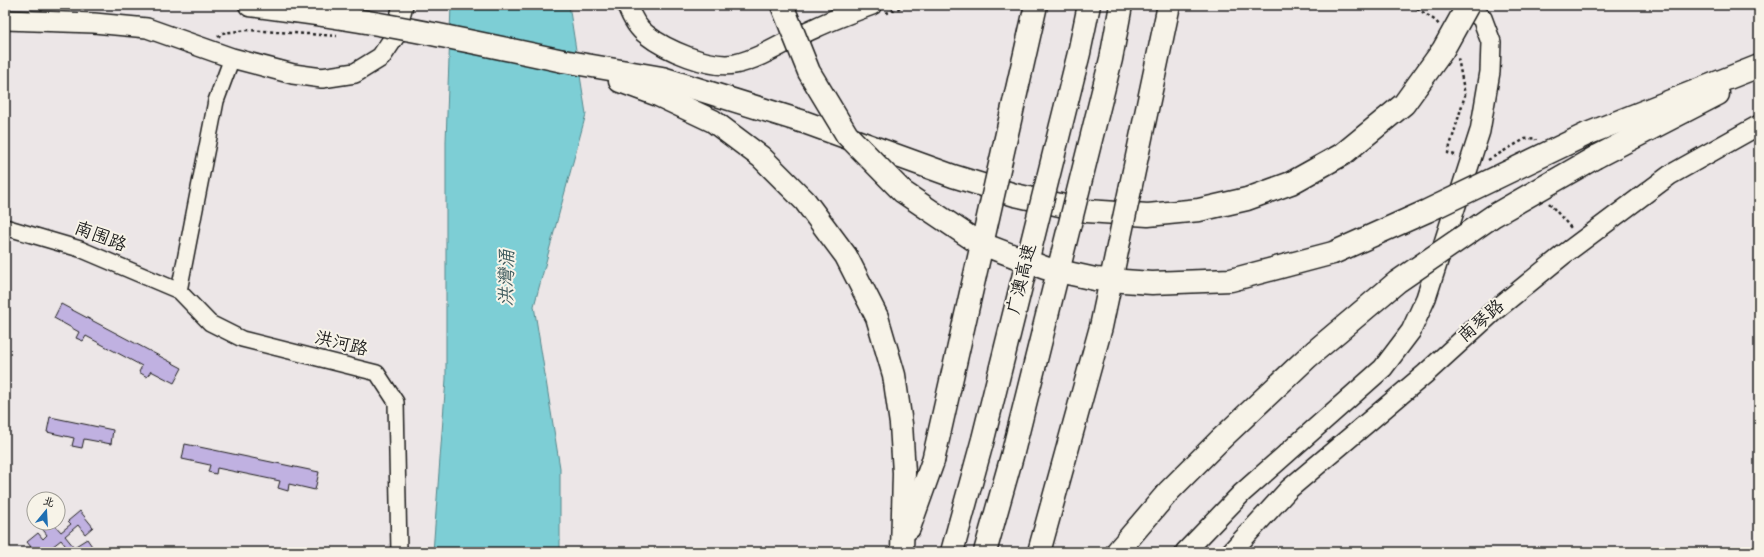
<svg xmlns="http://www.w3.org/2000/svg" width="1764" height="557" viewBox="0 0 1764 557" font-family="'Indie Flower','LXGW WenKai TC',sans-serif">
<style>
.water{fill:#7dced5;stroke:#56878b}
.building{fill:#c0b1e1;stroke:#1c1c1c}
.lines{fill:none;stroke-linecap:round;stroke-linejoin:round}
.minor-casing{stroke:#1c1c1c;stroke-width:18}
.major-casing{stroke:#1c1c1c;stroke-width:22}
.highway-casing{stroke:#1c1c1c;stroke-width:25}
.path{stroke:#1c1c1c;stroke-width:2.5;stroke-dasharray:3 3;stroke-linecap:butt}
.minor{stroke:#f7f3e8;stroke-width:15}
.major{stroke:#f7f3e8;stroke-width:19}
.highway{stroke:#f7f3e8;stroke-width:22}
.highway-bridge-casing{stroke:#1c1c1c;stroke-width:25;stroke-linecap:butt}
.highway-bridge{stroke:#f7f3e8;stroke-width:22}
.labels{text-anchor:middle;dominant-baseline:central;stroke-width:4;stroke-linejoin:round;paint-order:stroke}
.street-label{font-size:18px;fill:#1c1c1c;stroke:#f7f3e8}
.water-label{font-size:19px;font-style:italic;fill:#3e5a5d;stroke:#f7f3e8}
</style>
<rect width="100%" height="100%" fill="#ece6e7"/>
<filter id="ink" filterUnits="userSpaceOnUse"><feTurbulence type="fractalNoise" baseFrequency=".025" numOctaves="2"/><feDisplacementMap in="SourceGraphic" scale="8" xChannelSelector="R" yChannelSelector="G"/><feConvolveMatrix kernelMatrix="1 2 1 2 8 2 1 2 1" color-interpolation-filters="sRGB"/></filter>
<g filter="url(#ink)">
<!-- water -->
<polygon class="water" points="451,5 569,5 586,114 534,306 560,468 560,552 433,552 446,379 446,141"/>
<!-- building -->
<g class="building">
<polygon points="61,304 182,368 174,383 151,371 147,377 139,372 142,366 86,336 83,341 76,338 79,332 54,318"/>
<polygon points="50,417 113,430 111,444 84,439 82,448 72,446 74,438 47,432"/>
<polygon points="185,444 319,472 315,490 289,484 288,491 278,488 280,481 217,468 216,474 208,472 210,465 182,459"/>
<polygon points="80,511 93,527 85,534 78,525 65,536 74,547 87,539 96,552 67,552 69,550 61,540 52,547 55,551 53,552 35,552 27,542 38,533 43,539 47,535 38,523 53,523 61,532 71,524 68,521"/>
</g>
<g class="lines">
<defs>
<g id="minor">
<polyline points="5,227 80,249 179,291 210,323 242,339 377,373 396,402 399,552"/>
<polyline points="179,291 216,101 232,58"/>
</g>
<g id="major">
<path d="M627,5C631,16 637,28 647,35C666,50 710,69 735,64C763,58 789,39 815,28C834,19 853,12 872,5"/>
<polyline points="5,20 94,23 147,28 232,58 293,74 322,78 355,73 381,57 395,36 403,5"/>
<polyline points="1185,552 1242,493 1383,368 1411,331 1426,298 1480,131 1490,72 1491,42 1482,18 1464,5"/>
<polyline points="1231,552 1289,489 1425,374 1493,312 1563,255 1670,175 1759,125"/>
</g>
<g id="highway">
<polyline points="250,5 295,11"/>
<polyline points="563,61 662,78 804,122 953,176 1015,195 1087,211 1148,215 1199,210 1247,199 1291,183 1343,154"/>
<polyline points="620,81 658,95 713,121 761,157 805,201 846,256 877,317 894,375 901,424 904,473 902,552"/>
<polyline points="1587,134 1759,66"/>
<polyline points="1596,157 1718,94"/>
<polyline points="909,528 933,461"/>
<polyline points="1117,552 1169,491 1220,440"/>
</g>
</defs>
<!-- minor casing -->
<use href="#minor" class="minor-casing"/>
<!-- major casing -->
<use href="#major" class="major-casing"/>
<!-- highway casing -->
<use href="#highway" class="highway-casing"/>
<!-- path -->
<g class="path">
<polyline points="733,5 765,6"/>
<polyline points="1412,5 1436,21 1439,25"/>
<polyline points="886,13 908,5"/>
<polyline points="218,37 222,33 248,30 337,36"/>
<polyline points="1455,155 1448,153 1465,95 1458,58"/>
<polyline points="1488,160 1525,139 1535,138 1536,140"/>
<polyline points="1549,203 1572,229"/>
</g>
<!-- minor -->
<use href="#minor" class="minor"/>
<!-- major -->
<use href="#major" class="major"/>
<!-- highway -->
<use href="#highway" class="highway"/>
<defs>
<g id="highway-bridge">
<polyline points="782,5 809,72 847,135 903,192 977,242 1045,268 1095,279 1152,283 1231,280 1333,253 1427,211 1587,134"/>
<path d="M295,11C385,23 474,42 563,61"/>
<polyline points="1343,154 1404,104 1443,50 1468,5"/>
<polyline points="1220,440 1308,357 1397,282 1493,216 1596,157"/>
<polyline points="933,461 1036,5"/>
<polyline points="952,552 983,439 1079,53 1089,5"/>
<polyline points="985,552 1012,456 1111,59 1121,5"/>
<polyline points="1039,552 1101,327 1169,5"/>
</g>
</defs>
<!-- highway-bridge casing -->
<use href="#highway-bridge" class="highway-bridge-casing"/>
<!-- highway-bridge -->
<use href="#highway-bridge" class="highway-bridge"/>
</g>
</g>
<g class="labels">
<!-- street labels -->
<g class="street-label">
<text transform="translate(100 238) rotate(21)">南围路</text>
<text transform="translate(1023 279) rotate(-76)">广澳高速</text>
<text transform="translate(1482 322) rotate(-41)">南琴路</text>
<text transform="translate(341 345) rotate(14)">洪河路</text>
</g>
<!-- water labels -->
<g class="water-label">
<text transform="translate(508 278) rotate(-89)">洪灣涌</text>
</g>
</g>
<!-- margin -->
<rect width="1764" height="557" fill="none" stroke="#f7f3e8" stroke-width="20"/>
<rect x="10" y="10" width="1744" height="537" fill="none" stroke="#1c1c1c" stroke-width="1.5" filter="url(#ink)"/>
<!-- north arrow -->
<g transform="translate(46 511) rotate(18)"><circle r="19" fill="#f7f3e8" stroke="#9f9d96"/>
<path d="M0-3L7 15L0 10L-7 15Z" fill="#1f6fb2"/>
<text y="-6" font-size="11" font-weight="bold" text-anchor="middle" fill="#1c1c1c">北</text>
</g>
</svg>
